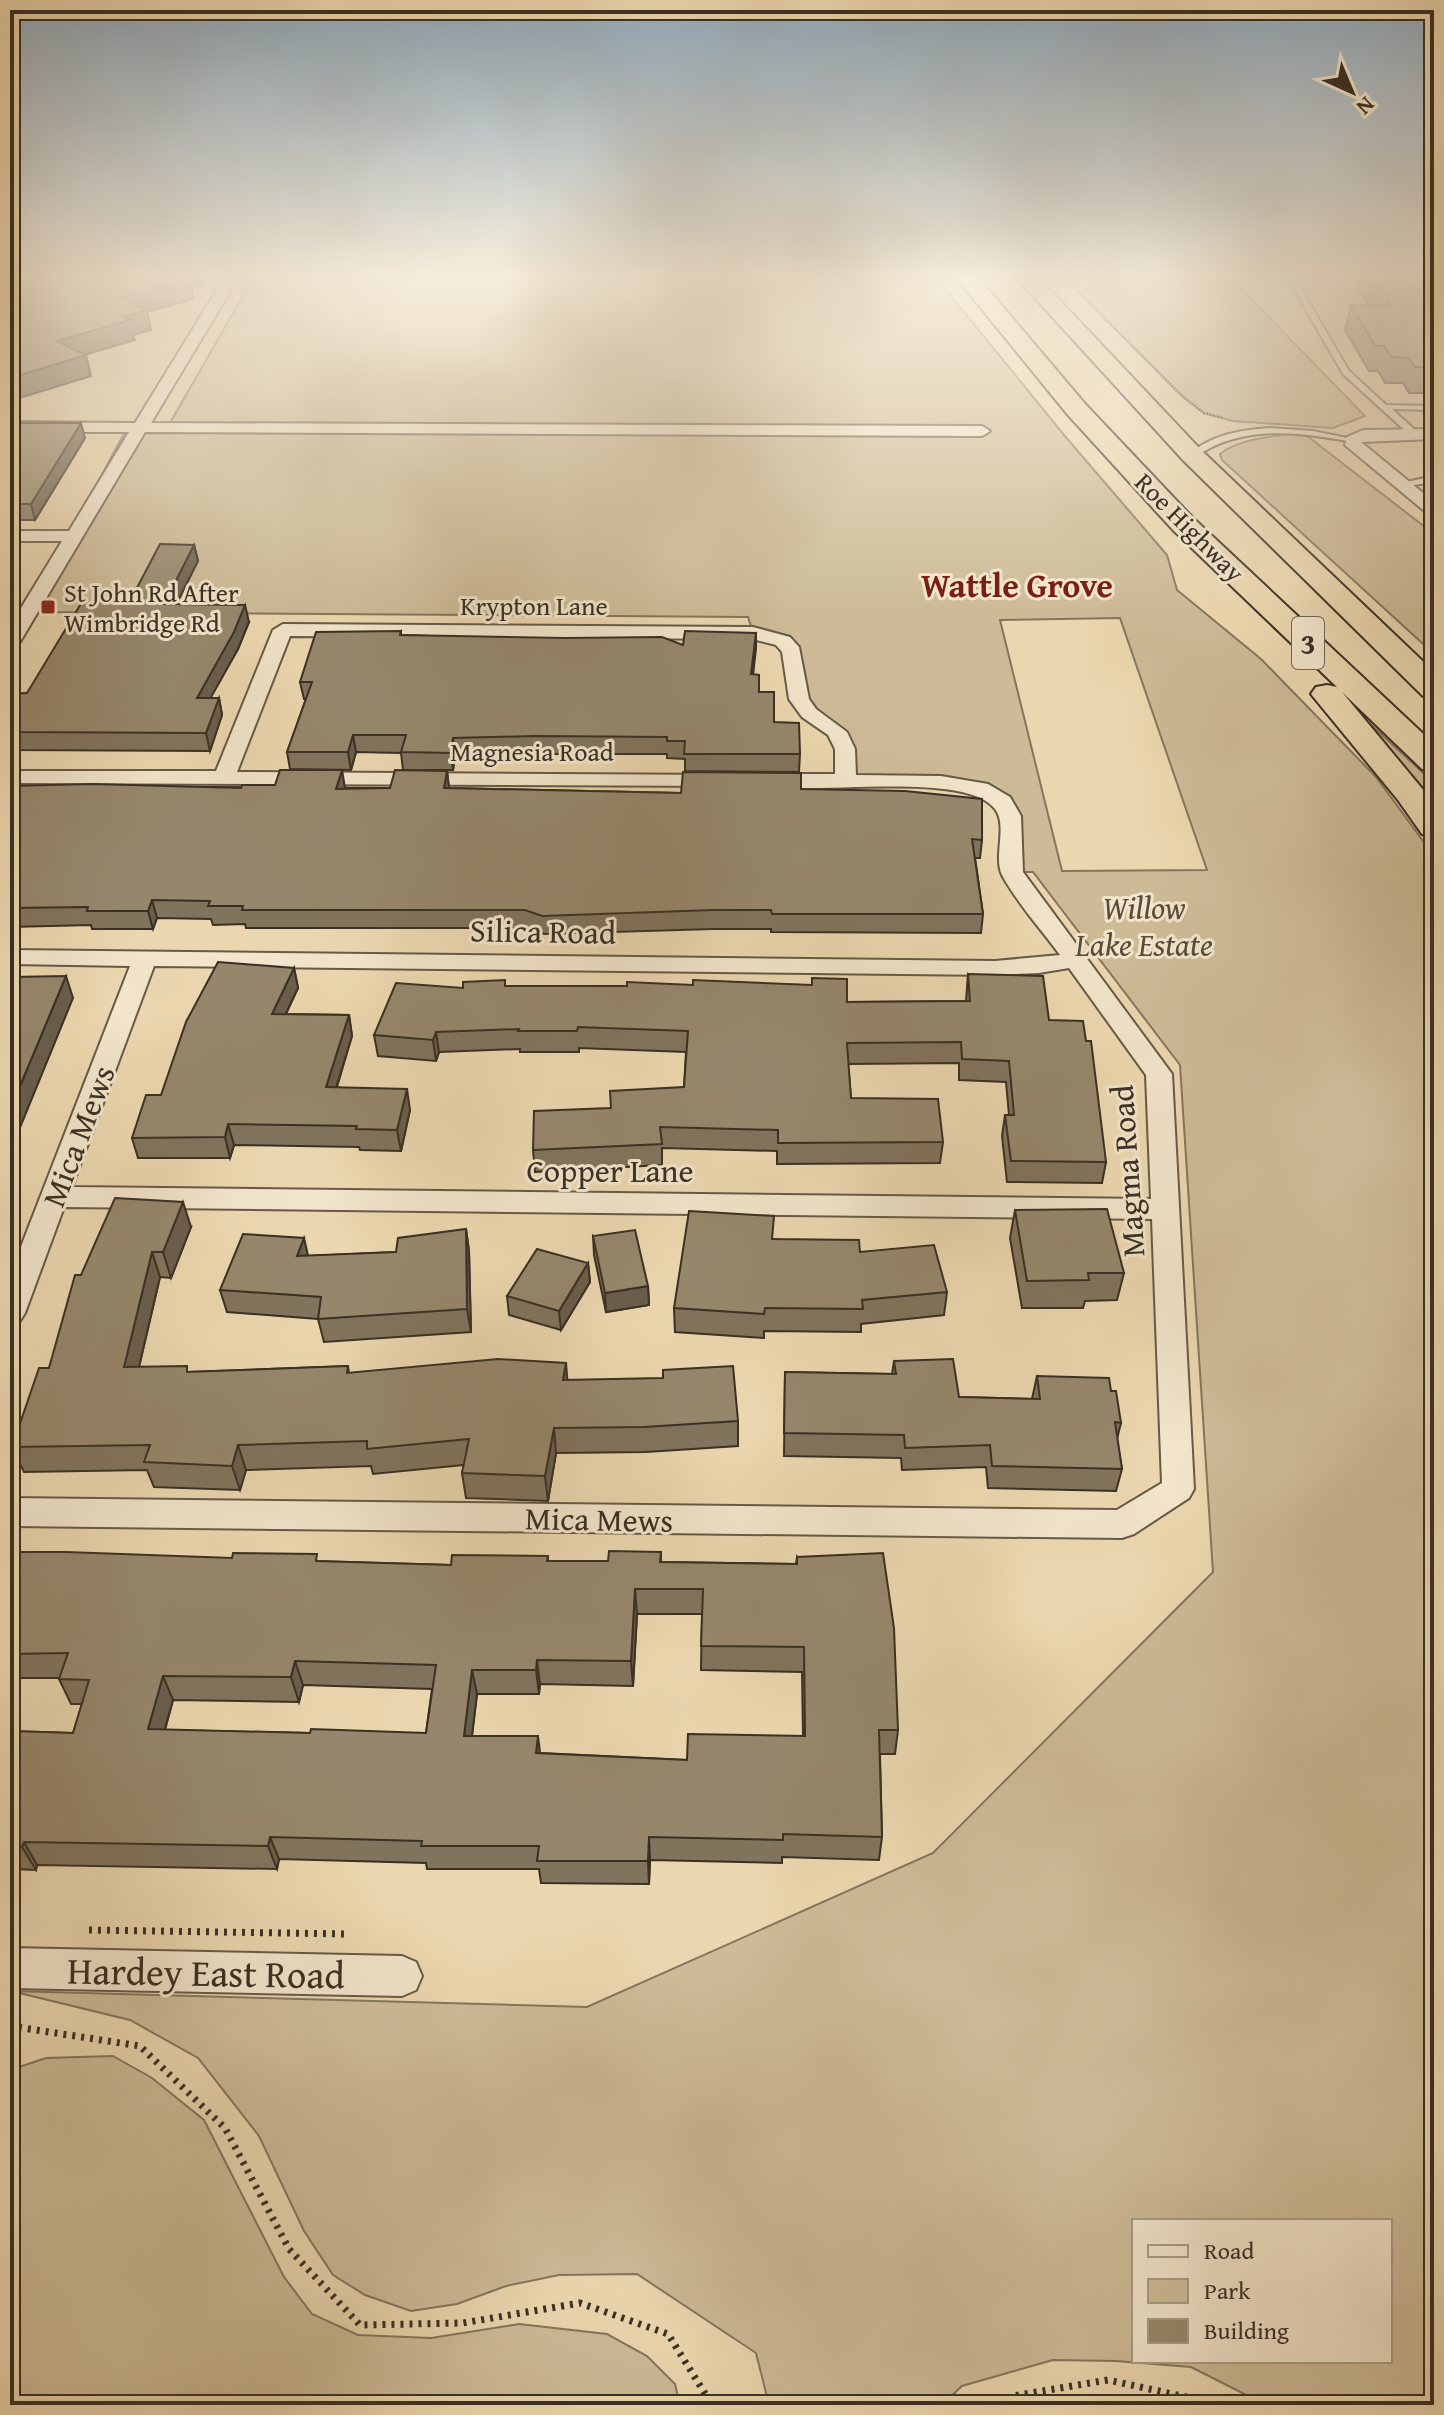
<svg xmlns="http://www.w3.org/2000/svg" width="1444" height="2415" viewBox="0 0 1444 2415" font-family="'Gentium Book Plus',serif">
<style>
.green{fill:#cdbb97;stroke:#83765e;stroke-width:2;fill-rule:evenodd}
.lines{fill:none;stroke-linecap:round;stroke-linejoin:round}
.service-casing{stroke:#665a47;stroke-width:4}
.minor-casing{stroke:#665a47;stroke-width:4}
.motorway-casing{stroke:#393024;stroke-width:4}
.path-far1{stroke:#393024;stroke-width:3;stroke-dasharray:1 2;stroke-linecap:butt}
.path{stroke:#393024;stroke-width:7;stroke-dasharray:3 6;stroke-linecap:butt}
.service{fill:#f2e5cb;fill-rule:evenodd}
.minor{fill:#f2e5cb;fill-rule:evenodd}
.motorway{fill:#ebd7af;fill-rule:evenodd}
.wall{fill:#81745d;stroke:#393024;stroke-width:2;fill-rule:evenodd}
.shaded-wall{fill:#695e4c;stroke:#393024;stroke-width:2}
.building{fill:#96876c;stroke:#393024;stroke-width:2;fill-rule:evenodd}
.poi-dot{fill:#8f2418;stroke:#f2e5cb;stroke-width:3}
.labels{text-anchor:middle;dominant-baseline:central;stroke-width:6;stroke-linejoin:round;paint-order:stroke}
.far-street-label{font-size:26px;fill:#393024;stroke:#f2e5cb}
.far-poi-label{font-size:26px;fill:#393024;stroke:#f2e5cb;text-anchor:start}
.shield{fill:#f2e5cb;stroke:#706656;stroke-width:2}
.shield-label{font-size:30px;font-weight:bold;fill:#393024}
.park-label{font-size:32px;font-style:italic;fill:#574c3b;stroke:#f2e5cb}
.street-label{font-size:32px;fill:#393024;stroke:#f2e5cb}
.far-district-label{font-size:34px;font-weight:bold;fill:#7a1f14;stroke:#f2e5cb}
.near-street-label{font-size:38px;fill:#393024;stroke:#f2e5cb}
</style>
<rect width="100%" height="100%" fill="#ebd7af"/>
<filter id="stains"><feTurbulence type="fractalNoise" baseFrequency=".0025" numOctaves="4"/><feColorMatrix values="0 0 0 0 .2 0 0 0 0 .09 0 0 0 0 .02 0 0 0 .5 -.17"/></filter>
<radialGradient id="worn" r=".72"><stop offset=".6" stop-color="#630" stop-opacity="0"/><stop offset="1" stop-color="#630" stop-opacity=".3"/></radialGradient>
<!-- green -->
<g class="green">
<path d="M255,275H934L1064,435L1167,555L1177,590L1261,659L1376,777L1434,856V2405H1266L1191,2367L1116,2361L1053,2360L962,2386L942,2405H769L756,2353L637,2274L559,2275L506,2286L457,2304L411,2311L365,2295L333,2275L304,2231L259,2136L198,2058L130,2020L11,1991L587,2007L933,1853L1213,1572L1180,1065L1033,872H1012L1010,816L980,789L846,781L845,749L809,713L792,651L753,633L748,617L28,612L127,428H167ZM1120,618L1207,870L1062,871L1000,620ZM1134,2221H1390V2361H1134Z"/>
<polygon points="1061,275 1228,275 1365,416 1333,428 1233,421 1204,413 1182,396"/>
<path d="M1302,432L1434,534V654L1222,460L1220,454C1241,437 1276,437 1302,432Z"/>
<polygon points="1351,706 1434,783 1434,801"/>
<polygon points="113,2056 152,2078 204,2120 284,2277 312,2314 358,2335 431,2338 519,2324 607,2334 647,2356 675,2384 680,2405 10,2405 10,2070 46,2058"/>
</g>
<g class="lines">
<defs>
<g id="service">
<polygon points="1286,275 1293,275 1349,371 1386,405 1434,406 1434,410 1392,409 1417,432 1417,436 1411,436 1343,374"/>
<path d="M1270,428L1313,431L1357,440L1353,442C1299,432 1243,424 1195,457L1188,455C1211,435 1240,430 1270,428Z"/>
<polygon points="1434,476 1434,482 1401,487 1397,484"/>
</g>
<g id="minor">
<polygon points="226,275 240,275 151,423 982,426 990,431 982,436 145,432 20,642 10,648 10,626 62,541 10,541 10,531 69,531 129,432 10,432 10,422 135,423"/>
<polygon points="1434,429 1434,439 1361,442 1434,502 1434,515 1428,514 1345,445 1347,437 1363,430"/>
<path d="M283,624L753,627L790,637L799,647L809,699L816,709L847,732L855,749L856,775L941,776L988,784L1010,797L1021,816L1023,872L1172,1074L1194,1489L1189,1498L1134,1534L1122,1538L10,1526V1498L1117,1510L1162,1483L1152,1219L64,1207L25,1313L20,1321L10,1324V1275L130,966L10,964V950L995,961L1060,955C1041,929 1017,903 1002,875C993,856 1008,826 995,809C965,769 805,797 754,785L751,780L762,774H835V749L828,735L802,717L789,699L782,652L776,645L752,639L290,636L237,772L729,775L732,780L721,786L10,783V771H216L273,630ZM154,966L995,975L1039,973L1069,968L1146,1075L1151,1199L72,1187Z"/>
<polygon points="10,1948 402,1956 416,1962 422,1976 416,1990 402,1996 10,1988"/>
</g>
<g id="motorway">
<polygon points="954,275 976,275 1086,405 1193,518 1434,744 1434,772 1422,769 1342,692 1434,803 1434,837 1422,834 1398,800 1311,694 1316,687 1327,685 1337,687 1173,530 1068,415"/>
<polygon points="1014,275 1036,275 1201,450 1434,672 1434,698 1423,696 1183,460"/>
</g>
</defs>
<!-- service casing -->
<use href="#service" class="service-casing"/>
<!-- minor casing -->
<use href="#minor" class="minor-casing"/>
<!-- motorway casing -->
<use href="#motorway" class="motorway-casing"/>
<!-- path-far1 -->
<polyline class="path-far1" points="1079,292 1182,396 1204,413 1223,418"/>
<!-- path -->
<g class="path">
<polyline points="89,1930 348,1934"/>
<polyline points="10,2026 140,2046 225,2128 289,2249 360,2325 463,2323 580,2303 668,2334 712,2405"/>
<polyline points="1001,2405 1013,2396 1108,2380 1223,2405"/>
</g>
<!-- service -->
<use href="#service" class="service"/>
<!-- minor -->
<use href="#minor" class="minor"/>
<!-- motorway -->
<use href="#motorway" class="motorway"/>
</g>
<!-- wall -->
<g class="wall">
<polygon points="1350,275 1434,275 1434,393 1409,393 1403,383 1385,383 1378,371 1369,371 1345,330 1351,305 1369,306"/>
<polygon points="10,423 85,438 35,520 13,520 10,524"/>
<polygon points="194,545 198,561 176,604 249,622 238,649 210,698 219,698 222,715 210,751 10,750 10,694 27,693"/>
<polygon points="401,631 401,635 683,645 756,633 753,674 759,692 774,722 800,754 799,772 685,771 685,759 667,758 667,754 535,754 455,756 453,770 403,770 401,753 356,752 351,770 290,769 287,752 306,699 304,699 300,682"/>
<polygon points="447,771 449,788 681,793 801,789 982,840 980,858 975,858 983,914 981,933 771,932 771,929 713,929 544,934 526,928 246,928 245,924 213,925 211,919 157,918 153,929 92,929 91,925 10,927 10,786 390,788"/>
<polygon points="294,968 298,988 286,1014 349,1015 352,1036 337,1087 410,1110 401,1151 360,1150 359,1147 234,1145 230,1158 138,1158 132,1138 161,1095"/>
<polygon points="968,974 1049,1020 1106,1162 1102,1183 1007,1182 1002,1136 1005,1115 1009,1115 1006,1082 959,1080 959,1063 848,1064 851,1098 943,1142 940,1163 777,1164 777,1151 662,1148 662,1165 535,1172 533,1150 611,1108 684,1087 686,1052 579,1048 579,1052 520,1052 520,1049 439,1052 436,1061 378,1056 374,1035 463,988 506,986 847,1002 966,1001"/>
<polygon points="1015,1210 1124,1273 1117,1300 1085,1301 1083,1308 1022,1308 1010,1238"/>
<polygon points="191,1227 171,1278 160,1277 139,1367 188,1372 348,1366 349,1373 568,1380 738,1421 738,1446 646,1452 556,1453 548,1501 466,1498 462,1473 464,1465 373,1474 371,1466 246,1470 240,1490 154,1487 147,1470 24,1472 12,1447 49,1368 81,1275"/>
<polygon points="466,1229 469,1251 471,1332 324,1342 318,1319 227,1312 220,1290 308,1256 396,1252"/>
<polygon points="593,1236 648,1286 649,1305 606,1312 594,1255"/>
<polygon points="774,1239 860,1252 947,1292 944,1315 861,1324 861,1332 764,1331 764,1338 675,1332 674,1308"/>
<polygon points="588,1263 590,1282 561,1330 509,1315 507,1296"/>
<polygon points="894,1361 959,1397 1032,1399 1037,1376 1111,1391 1121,1423 1117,1439 1122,1469 1116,1491 988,1488 986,1467 902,1470 901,1458 784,1456 785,1372 892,1374"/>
<path d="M10,1552L451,1565L548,1556V1561H608L661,1552V1562L796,1564L797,1557L898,1730L895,1754H880L882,1837L879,1860L782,1857V1863L650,1860L649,1884L541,1883L539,1869H427L426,1863L279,1859L277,1869L37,1865L36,1870L10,1869V1731L73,1733L82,1704H71L59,1679L60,1678H10ZM637,1614H702L701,1670L802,1672L803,1736L687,1760L540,1753L472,1736L477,1694H539L540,1684L633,1686ZM303,1685L432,1689L426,1733H310L165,1730L173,1700L299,1702Z"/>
</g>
<!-- shaded-wall -->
<g class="shaded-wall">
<polygon points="174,275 199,275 201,285 191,288 193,299 147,312 151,330 133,335 135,340 63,361 57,341 122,298"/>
<polygon points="86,355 91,376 10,401 10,378"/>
<polygon points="81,423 85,438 35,520 31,504"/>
<polygon points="194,545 198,561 168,621 164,604"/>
<polygon points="245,605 249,622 238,649 201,715 197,698"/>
<polygon points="756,633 756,649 751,692 751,674"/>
<polygon points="219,698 222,715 210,751 206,733"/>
<polygon points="353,735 356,752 351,770 348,752"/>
<polygon points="453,738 455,756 453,770 451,753"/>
<polygon points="342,770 345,788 339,806 336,789"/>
<polygon points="447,771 449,788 444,788"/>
<polygon points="152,900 157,918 153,929 148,911"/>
<polygon points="294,968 298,988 276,1034 272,1014"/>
<polygon points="66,976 73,998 10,1152 10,1110"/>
<polygon points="349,1015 352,1036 330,1107 326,1087"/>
<polygon points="436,1032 439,1052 436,1061 433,1040"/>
<polygon points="407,1089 410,1110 401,1151 397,1130"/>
<polygon points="228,1124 234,1145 230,1158 225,1137"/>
<polygon points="183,1202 191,1227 171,1278 163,1252"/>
<polygon points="466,1229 469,1251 471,1332 467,1309"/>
<polygon points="304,1238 309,1260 297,1256"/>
<polygon points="152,1252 160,1277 133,1392 124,1367"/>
<polygon points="588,1263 590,1282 561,1330 559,1311"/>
<polygon points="648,1286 649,1305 606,1312 605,1293"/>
<polygon points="566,1363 568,1388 563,1380"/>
<polygon points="554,1428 556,1453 548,1501 545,1476"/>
<polygon points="238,1445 246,1470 240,1490 232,1466"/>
<polygon points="635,1589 637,1614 633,1686 631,1661"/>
<polygon points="537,1660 540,1684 539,1694 536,1670"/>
<polygon points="295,1661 303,1685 299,1702 291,1677"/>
<polygon points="472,1670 477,1694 469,1760 464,1736"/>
<polygon points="163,1676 173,1700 158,1753 148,1729"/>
<polygon points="538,1736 541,1760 536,1753"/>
<polygon points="270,1837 279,1859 277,1869 268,1846"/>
<polygon points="649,1837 650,1860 649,1884 648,1861"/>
<polygon points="24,1842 37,1865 36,1870 22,1847"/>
</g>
<!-- building -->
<g class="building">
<polygon points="10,275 180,275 189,279 122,298 147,310 123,317 130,320 57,341 86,355 10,378"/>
<polygon points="1371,275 1434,275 1434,367 1415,367 1409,358 1391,357 1384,346 1375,346 1351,305 1392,306"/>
<polygon points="10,423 81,423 31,504 10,504"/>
<polygon points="160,544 194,545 164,604 245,605 234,632 197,698 219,698 206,733 10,732 10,694 27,693 82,602 129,603"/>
<polygon points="401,631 400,635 565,638 662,637 683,645 685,631 756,633 751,674 759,675 759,692 774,692 774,722 799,723 800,754 684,754 685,741 667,741 667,737 534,736 453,738 451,753 401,752 406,735 353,735 348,752 287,752 312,682 300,682 316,632"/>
<polygon points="280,770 342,770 336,789 390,788 395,770 447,771 444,788 681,793 683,772 801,773 801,789 905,791 982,799 982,840 972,839 983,914 772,914 771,910 713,910 542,916 525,910 242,910 243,906 208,906 210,901 152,900 148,911 87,911 88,907 10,908 10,786 92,784 241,788 242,785 275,785"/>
<polygon points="218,962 294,968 272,1014 349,1015 326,1087 407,1089 397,1130 356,1129 357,1126 228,1124 225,1137 132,1138 146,1095 161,1095 186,1022"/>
<polygon points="968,974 1043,976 1049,1020 1083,1021 1086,1041 1091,1041 1106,1162 1011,1161 1005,1115 1014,1115 1009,1061 962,1059 961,1042 847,1043 851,1098 938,1099 943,1142 778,1143 778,1130 660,1127 662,1144 533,1150 534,1111 611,1108 610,1091 684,1087 688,1031 578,1027 577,1031 518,1031 519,1029 436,1032 433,1040 374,1035 396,983 463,988 463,982 505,980 505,986 627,986 627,982 693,985 693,980 812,985 812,978 847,979 847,1002 970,1001"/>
<polygon points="66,976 10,1110 10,977"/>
<polygon points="115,1198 183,1202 163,1252 152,1252 124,1367 187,1366 187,1372 348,1366 347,1373 498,1359 566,1363 563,1380 663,1378 663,1370 733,1366 738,1421 644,1427 554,1428 545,1476 462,1473 469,1439 367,1449 367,1441 238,1445 232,1466 144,1462 150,1445 12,1447 39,1368 49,1368 75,1275 81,1275"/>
<polygon points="1107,1209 1124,1273 1088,1273 1089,1280 1027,1281 1015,1210"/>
<polygon points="689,1211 774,1216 772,1239 859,1240 860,1252 934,1245 947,1292 862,1300 863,1309 765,1308 764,1314 674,1308"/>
<polygon points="466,1229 467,1309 318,1319 321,1297 220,1290 243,1234 304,1238 297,1256 396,1252 398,1238"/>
<polygon points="635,1230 648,1286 605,1293 593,1236"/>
<polygon points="537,1249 588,1263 559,1311 507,1296"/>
<polygon points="953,1359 959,1397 1040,1399 1037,1376 1109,1378 1111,1391 1116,1391 1121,1423 1115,1422 1122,1469 992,1466 990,1445 905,1448 904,1435 784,1433 785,1372 896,1374 894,1361"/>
<path d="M609,1551L661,1552L660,1562L797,1564V1557L883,1553L894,1628L898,1730H879L882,1837L783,1834V1840L649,1837L648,1861H537L539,1846H421L422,1841L270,1837L268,1846L24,1842L22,1847L10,1846V1731L73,1733L89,1680L59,1679L68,1653L10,1654V1552H66L232,1558L233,1553L317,1554L316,1561L451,1565L452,1555L548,1556L547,1561H608ZM635,1589H703L701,1646L804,1647L805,1736L688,1734L687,1760L536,1753L538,1736H464L472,1670H536L537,1660L631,1661ZM295,1661L436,1665L426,1733L311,1729L310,1733L148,1729L163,1676L291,1677Z"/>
</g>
<!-- sky -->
<linearGradient id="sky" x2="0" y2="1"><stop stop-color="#91abbe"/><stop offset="0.45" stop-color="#f6eddb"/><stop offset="1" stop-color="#f6eddb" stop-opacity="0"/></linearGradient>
<rect width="1444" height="613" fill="url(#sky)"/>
<!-- markers -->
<rect class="poi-dot" x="40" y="599" width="16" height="16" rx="4"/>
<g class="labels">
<!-- far-street labels -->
<g class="far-street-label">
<text transform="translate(1190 527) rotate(45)">Roe Highway</text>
<text x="534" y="605">Krypton Lane</text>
<text x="532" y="751">Magnesia Road</text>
</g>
<!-- far-poi labels -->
<g class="far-poi-label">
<text x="64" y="592">St John Rd After<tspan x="64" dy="30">Wimbridge Rd</tspan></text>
</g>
<!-- shield labels -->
<rect class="shield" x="1292" y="617" width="32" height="52" rx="6"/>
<g class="shield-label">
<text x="1308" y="643">3</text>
</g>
<!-- park labels -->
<g class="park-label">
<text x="1144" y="907">Willow<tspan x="1144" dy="37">Lake Estate</tspan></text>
</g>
<!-- street labels -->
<g class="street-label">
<text transform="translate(543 931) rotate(1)">Silica Road</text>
<text transform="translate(78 1136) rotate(-69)">Mica Mews</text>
<text x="610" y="1170">Copper Lane</text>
<text transform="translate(1127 1171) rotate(-94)">Magma Road</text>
<text transform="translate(599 1519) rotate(1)">Mica Mews</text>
</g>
<!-- far-district labels -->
<g class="far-district-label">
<text x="1017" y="584">Wattle Grove</text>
</g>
<!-- near-street labels -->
<g class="near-street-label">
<text transform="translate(206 1972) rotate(1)">Hardey East Road</text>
</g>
</g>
<!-- margin -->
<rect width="1444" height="2415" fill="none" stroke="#ebd7af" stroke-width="40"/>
<rect x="12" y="12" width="1420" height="2391" fill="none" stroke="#393024" stroke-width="4"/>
<rect x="20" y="20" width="1404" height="2375" fill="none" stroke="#393024" stroke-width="2"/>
<!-- legend -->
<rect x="1132" y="2219" width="260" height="144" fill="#f2e5cb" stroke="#a89d88" stroke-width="2"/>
<rect x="1148" y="2245" width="40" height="12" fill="#f2e5cb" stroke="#a89d88" stroke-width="2"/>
<text x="1204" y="2259" font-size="24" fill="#393024">Road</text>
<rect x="1148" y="2279" width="40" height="24" fill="#cdbb97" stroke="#a89d88" stroke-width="2"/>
<text x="1204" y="2299" font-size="24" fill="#393024">Park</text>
<rect x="1148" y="2319" width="40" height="24" fill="#96876c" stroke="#a89d88" stroke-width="2"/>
<text x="1204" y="2339" font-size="24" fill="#393024">Building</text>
<!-- north arrow -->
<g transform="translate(1352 92) rotate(136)" stroke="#f2e5cb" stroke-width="6" paint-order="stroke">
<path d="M0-6L14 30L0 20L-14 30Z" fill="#393024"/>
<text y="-12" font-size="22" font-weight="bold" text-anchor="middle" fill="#393024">N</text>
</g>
<rect width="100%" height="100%" filter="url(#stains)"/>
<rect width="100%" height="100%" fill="url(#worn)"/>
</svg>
